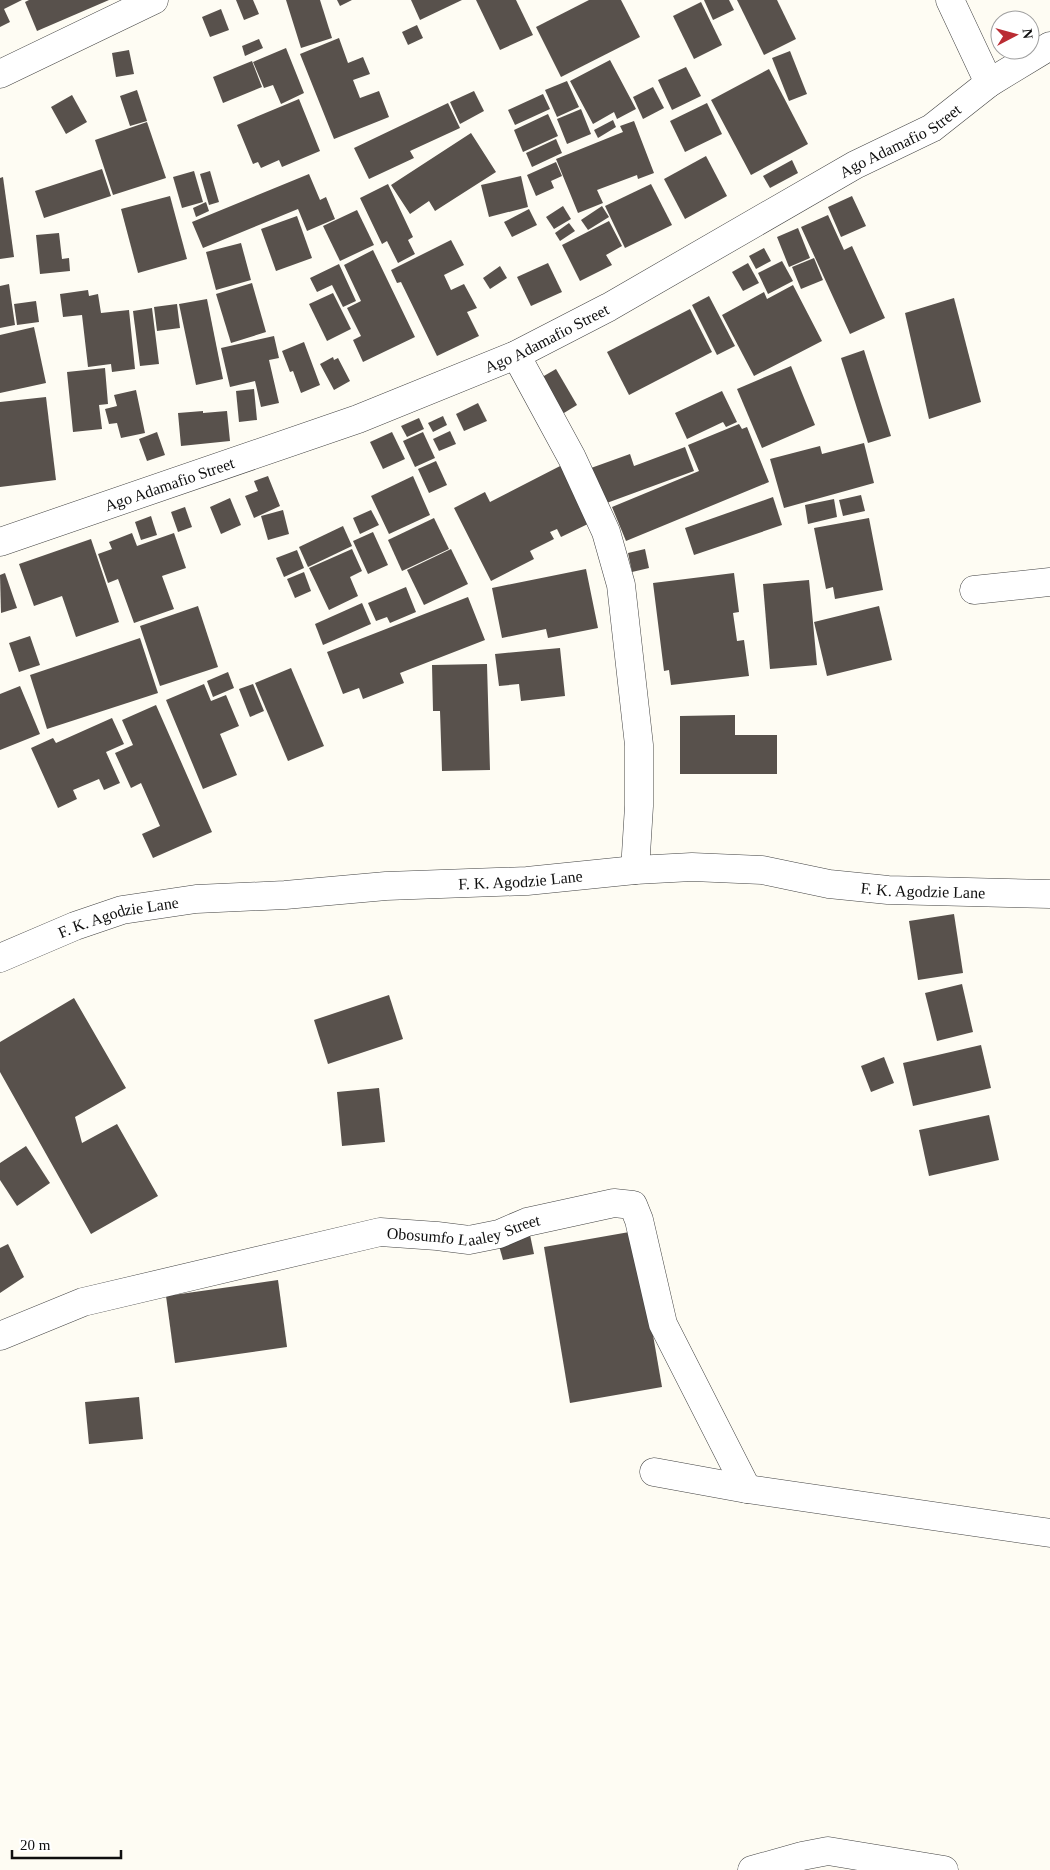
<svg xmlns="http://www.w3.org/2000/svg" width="1050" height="1870" viewBox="0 0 1050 1870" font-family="Georgia,serif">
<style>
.building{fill:#58514c}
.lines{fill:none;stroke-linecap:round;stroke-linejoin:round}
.minor-casing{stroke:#424242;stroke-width:29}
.minor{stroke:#fff;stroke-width:28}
.labels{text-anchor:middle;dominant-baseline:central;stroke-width:5;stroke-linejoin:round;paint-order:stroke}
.street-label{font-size:16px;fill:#0f0f0f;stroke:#fff}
</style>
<rect width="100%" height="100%" fill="#fefcf3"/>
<!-- building -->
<g class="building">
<polygon points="0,0 22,0 4,9 10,22 0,27"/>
<polygon points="29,0 109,0 37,31 25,2"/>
<polygon points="236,0 253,0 259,14 244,20"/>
<polygon points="286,0 320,0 332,38 301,48"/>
<polygon points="337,0 352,0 340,6"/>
<polygon points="411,0 462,0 420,20"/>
<polygon points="476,0 516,0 533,35 500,50"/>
<polygon points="589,0 621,0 640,37 561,77 536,27"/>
<polygon points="704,0 729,0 734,10 713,20"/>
<polygon points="737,0 777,0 796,39 764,55"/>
<polygon points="701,2 722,45 694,59 673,16"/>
<polygon points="221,9 229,30 210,37 202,17"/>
<polygon points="417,25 423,38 408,45 402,32"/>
<polygon points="339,38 348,63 363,57 370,74 353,80 360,98 379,91 389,117 334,139 300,54"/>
<polygon points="259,39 263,48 245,56 242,46"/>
<polygon points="286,48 304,93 281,104 273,85 264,88 253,62"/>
<polygon points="129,50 134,74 116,77 112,53"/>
<polygon points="790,51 807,94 789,101 772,58"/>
<polygon points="610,60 636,109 617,119 614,112 593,124 570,81"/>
<polygon points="252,61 262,87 223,103 213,77"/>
<polygon points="686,67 701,96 672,110 658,80"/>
<polygon points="769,69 808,144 751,175 711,100"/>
<polygon points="567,81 579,107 557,117 545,90"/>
<polygon points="653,87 664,108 643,119 633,97"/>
<polygon points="137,90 147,121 130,126 120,96"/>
<polygon points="474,91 484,111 460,124 450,102"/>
<polygon points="543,94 550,109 515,125 508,110"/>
<polygon points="72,95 87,122 66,134 51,107"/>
<polygon points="299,99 320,151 282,167 279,160 261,168 258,162 253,164 237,125"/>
<polygon points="448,103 460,128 410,151 414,158 369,179 354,148"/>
<polygon points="707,103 722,134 685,152 670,121"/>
<polygon points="581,109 591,134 567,144 557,119"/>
<polygon points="548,114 558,136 523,152 514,130"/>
<polygon points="613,120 616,127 598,138 594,130"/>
<polygon points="634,121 654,173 638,179 637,175 597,190 603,203 578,213 556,159 623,132 620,126"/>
<polygon points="147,122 166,178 113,195 95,140"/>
<polygon points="471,133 496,172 435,211 429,201 410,214 391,185"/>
<polygon points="556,139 562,153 532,167 526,153"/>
<polygon points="706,156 727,196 685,219 664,179"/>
<polygon points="792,160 798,173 770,188 763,176"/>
<polygon points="556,162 562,176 551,181 554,188 536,196 527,175"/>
<polygon points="102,169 111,196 44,218 35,191"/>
<polygon points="194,171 203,202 182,208 173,177"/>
<polygon points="210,171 219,202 209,205 200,174"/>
<polygon points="309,174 320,200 326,197 335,219 307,231 298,209 203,248 192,222"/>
<polygon points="521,176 528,207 489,217 481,185"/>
<polygon points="3,177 14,257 0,259 0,178"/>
<polygon points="388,184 413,237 408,240 415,254 398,263 387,241 382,244 360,198"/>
<polygon points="651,184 672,225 625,248 605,206"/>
<polygon points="170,196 187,259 138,273 121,209"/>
<polygon points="852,196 866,226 841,237 828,207"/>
<polygon points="206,202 209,211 196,217 193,208"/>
<polygon points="563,206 571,219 554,229 546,217"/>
<polygon points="602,206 609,217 588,230 581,220"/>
<polygon points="529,209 537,225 512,237 504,222"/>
<polygon points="357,210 374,245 340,261 323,226"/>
<polygon points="828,215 844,250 852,246 885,318 850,334 801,227"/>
<polygon points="297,216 312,258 276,271 261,229"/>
<polygon points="609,221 622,246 606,255 612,265 580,281 562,245"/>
<polygon points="569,223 575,231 560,241 555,233"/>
<polygon points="798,228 810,258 789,267 777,237"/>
<polygon points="59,233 62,259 69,258 70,271 40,274 36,235"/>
<polygon points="451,240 464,265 444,275 451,290 464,284 477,308 467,312 479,336 437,356 401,282 397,283 391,270"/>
<polygon points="241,243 251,280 216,290 206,252"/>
<polygon points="764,248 771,261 756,269 749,256"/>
<polygon points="373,250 415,337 363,362 353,340 361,336 347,308 361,301 344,265"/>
<polygon points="814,258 823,280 801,289 792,267"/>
<polygon points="782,261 793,281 768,294 758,273"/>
<polygon points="548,263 562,292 531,306 517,277"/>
<polygon points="748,263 759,283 743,291 732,272"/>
<polygon points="339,264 356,301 343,307 332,285 317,292 310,278"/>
<polygon points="500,266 507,278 490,289 483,278"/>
<polygon points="252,283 266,332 231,343 216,294"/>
<polygon points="9,284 15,325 0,328 0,286"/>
<polygon points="793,285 822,341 754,376 722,315 764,292 767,299"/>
<polygon points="88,290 89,296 98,294 101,313 129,310 135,369 112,372 111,364 88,367 82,315 63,317 60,294"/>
<polygon points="333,293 351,329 327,341 309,304"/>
<polygon points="709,296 735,346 717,355 692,305"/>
<polygon points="954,298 981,402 929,419 905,313"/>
<polygon points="207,299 223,379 196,385 179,304"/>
<polygon points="36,301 39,322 17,325 14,304"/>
<polygon points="177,304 180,328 157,331 154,307"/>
<polygon points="152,308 159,364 140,366 133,311"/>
<polygon points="690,309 712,352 629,395 607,352"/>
<polygon points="34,327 46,383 0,393 0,335"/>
<polygon points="274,336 279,358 269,360 279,403 261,407 255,381 230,387 221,348"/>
<polygon points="304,342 320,385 301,393 293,371 290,372 282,351"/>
<polygon points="864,350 891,436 868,443 841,358"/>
<polygon points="333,357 334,360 338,358 350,381 334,390 320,364"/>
<polygon points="791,366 815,425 762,448 737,389"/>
<polygon points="105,368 108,404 99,405 102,429 73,432 67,372"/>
<polygon points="556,369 577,405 559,416 537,380"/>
<polygon points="254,389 257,420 239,422 236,391"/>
<polygon points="136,390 145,433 121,438 117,423 109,424 105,409 117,406 114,395"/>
<polygon points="722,391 737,422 726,427 723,422 687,439 675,413"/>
<polygon points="46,397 56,480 0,487 0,402"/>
<polygon points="478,403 487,421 464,431 456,414"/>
<polygon points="203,411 203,413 227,411 230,441 181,446 178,413"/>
<polygon points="443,416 447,425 433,432 428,423"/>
<polygon points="419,418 424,429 407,437 401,426"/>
<polygon points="739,424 742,429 747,427 769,482 626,541 612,507 699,471 688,445"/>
<polygon points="450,431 456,444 439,451 433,439"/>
<polygon points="157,432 165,455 147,461 139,439"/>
<polygon points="392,432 405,459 383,469 370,442"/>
<polygon points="423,432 435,458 415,467 403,441"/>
<polygon points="864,443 874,483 784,508 770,459 820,446 822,454"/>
<polygon points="685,447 694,471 604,504 591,468 630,454 634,466"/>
<polygon points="436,461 447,485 429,493 418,469"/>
<polygon points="564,464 592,522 561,537 557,529 550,532 554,539 530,551 534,559 491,581 454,508 485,492 490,502"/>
<polygon points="268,476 280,506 254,518 245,496 258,491 254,481"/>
<polygon points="413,476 430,515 389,534 371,496"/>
<polygon points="861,495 865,511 843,516 839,500"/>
<polygon points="773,497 782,525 694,555 685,528"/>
<polygon points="230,498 241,525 221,534 210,507"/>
<polygon points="834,499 837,517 808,524 805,505"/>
<polygon points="185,507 192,527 178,532 171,512"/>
<polygon points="283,510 289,534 268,540 261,516"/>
<polygon points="371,510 379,525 360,534 353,518"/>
<polygon points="151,516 157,535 141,540 135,522"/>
<polygon points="434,518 449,549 402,571 388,540"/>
<polygon points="869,518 883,590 835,599 833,587 826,589 814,528"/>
<polygon points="343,526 352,546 308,567 299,547"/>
<polygon points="373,532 388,565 368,574 353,541"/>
<polygon points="132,533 137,546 174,533 186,568 162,576 174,609 134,623 118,579 108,583 98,554 112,549 109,542"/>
<polygon points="91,539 119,622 76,637 62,596 34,606 19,564"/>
<polygon points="352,549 362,571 350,577 358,596 329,610 309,568"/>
<polygon points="451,549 468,584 424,605 407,570"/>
<polygon points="645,549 649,568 632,572 628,553"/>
<polygon points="297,550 304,568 284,577 276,558"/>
<polygon points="586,569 598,628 548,638 546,629 502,638 492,588"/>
<polygon points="304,572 311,591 295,598 287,579"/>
<polygon points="5,573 17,608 1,613 0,575"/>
<polygon points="734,573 739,612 733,613 737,641 744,640 749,676 671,685 669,670 664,671 653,583"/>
<polygon points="809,580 817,665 770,669 763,584"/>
<polygon points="406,587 416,612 390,623 387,617 376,621 368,603"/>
<polygon points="468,597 485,640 400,673 404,683 363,699 359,688 343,694 327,652"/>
<polygon points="362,603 371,624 323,645 315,624"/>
<polygon points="198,606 218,667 160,686 140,626"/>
<polygon points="879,606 892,660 827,676 814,622"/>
<polygon points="30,636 40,665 19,672 9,643"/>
<polygon points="140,638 158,693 47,729 30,675"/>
<polygon points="560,648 565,696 521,701 519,684 499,686 495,654"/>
<polygon points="487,664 490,770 442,771 440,711 433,711 432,665"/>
<polygon points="291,668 324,746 288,761 255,683"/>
<polygon points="228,672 234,688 213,697 207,681"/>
<polygon points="204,684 211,701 226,695 239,726 220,734 237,775 203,789 166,700"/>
<polygon points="253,684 264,711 250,717 239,689"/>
<polygon points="20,686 40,734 0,750 0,694"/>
<polygon points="156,705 212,832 153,858 142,834 160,826 141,783 131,788 115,753 133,745 122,720"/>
<polygon points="735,715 735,735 777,735 777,774 680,774 680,716"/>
<polygon points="112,718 124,744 106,752 120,783 104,790 99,779 73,790 77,799 58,808 31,748 53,738 56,743"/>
<polygon points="954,914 963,973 918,980 909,921"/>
<polygon points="962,984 973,1032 937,1041 925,993"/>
<polygon points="389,995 403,1039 328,1064 314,1020"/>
<polygon points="74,998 126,1088 75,1117 82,1143 117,1124 158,1196 91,1234 0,1072 0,1042"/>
<polygon points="981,1045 991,1088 913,1106 903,1063"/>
<polygon points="884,1057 894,1083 871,1092 861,1066"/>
<polygon points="379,1088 385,1142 342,1146 337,1092"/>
<polygon points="989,1115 999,1160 929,1176 919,1130"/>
<polygon points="26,1146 50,1183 17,1206 0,1180 0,1163"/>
<polygon points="529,1230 534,1254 503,1260 496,1235"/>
<polygon points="635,1231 662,1387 570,1403 544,1247"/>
<polygon points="8,1244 24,1277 0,1293 0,1248"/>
<polygon points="278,1280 287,1347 175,1363 166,1296"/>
<polygon points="139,1397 143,1439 89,1444 85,1402"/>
</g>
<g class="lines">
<defs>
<g id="minor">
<polyline points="950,0 989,83"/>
<polyline points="0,74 154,0"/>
<polyline points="516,355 572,458 606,532 621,585 639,745 639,806 635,870"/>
<path id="s1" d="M0,542L358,419L516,355L609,307L855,165L932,128L989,83L1050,46"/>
<polyline points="974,590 1050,582"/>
<path id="s2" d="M0,958L75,926L122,910L196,899L285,895L386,886L527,881L635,870L692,867L762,870L829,884L888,890L1050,894"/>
<path id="s3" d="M0,1336L83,1302L380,1232L437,1236L469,1240L499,1234L527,1222L614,1203L633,1205L639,1220L663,1324L747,1489"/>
<polyline points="654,1472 747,1489 1050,1533"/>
<polyline points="752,1870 802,1856 828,1851 944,1870"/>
</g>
</defs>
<!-- minor casing -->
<use href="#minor" class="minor-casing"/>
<!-- minor -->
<use href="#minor" class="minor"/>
</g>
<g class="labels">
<!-- street labels -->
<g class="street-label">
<text stroke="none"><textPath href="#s1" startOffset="989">Ago Adamafio Street</textPath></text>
<text stroke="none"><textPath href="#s1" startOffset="584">Ago Adamafio Street</textPath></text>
<text stroke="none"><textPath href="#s1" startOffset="179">Ago Adamafio Street</textPath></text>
<text stroke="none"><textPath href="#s2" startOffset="531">F. K. Agodzie Lane</textPath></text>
<text stroke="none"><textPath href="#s2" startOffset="936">F. K. Agodzie Lane</textPath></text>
<text stroke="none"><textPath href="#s2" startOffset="126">F. K. Agodzie Lane</textPath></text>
<text stroke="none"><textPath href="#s3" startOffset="480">Obosumfo Laaley Street</textPath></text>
</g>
</g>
<!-- north arrow -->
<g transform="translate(1015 35) rotate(84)"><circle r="24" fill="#ffffff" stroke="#9f9f9f"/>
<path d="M0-4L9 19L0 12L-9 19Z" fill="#ba2c33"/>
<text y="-8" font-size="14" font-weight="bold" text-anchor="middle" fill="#0f0f0f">N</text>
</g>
<!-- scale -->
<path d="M12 1850v8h109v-8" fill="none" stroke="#0f0f0f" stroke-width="2.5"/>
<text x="20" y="1850" font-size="15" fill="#0f0f0f" stroke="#ffffff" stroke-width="4" paint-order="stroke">20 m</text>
</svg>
